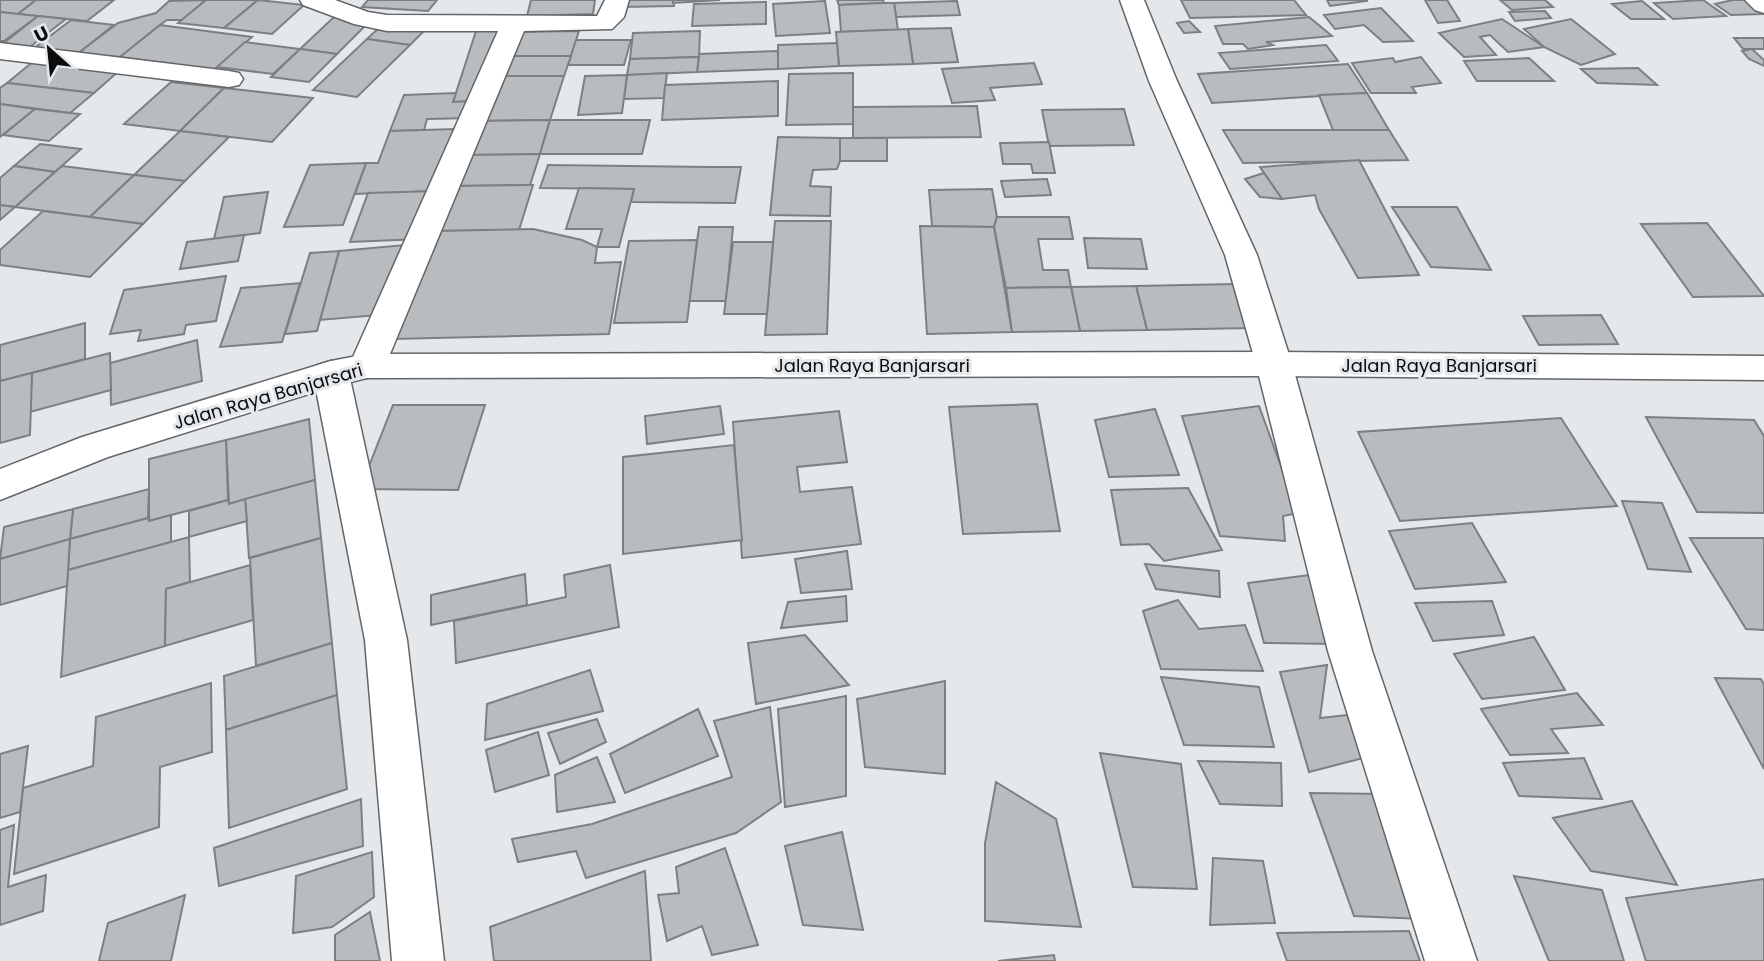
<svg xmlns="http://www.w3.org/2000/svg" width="1764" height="961" viewBox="0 0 1764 961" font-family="Poppins,sans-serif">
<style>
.building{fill:#b9bcbf;stroke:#7d8082;stroke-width:2}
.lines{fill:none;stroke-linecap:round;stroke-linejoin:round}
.minor-casing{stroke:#636568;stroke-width:3}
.highway-casing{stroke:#636568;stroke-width:3}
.minor{fill:#fff;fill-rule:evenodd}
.highway{fill:#fff;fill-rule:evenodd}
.labels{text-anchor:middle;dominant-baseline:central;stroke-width:6;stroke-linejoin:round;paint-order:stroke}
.street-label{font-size:18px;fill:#0b0c0d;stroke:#e5e8eb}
</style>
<rect width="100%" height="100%" fill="#e5e8eb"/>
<!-- building -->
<g class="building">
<polygon points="0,0 36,0 18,14 0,12"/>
<polygon points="36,0 114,0 87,21 18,14"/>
<polygon points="206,0 182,20 167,20 160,25 120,57 77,54 118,23 156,13 169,1"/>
<polygon points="206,0 258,0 224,28 178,23"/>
<polygon points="258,0 304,5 272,34 224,28"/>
<polygon points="368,0 437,0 428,11 362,7"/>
<polygon points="531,0 595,0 593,14 527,16"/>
<polygon points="625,0 673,0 674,6 624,7"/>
<polygon points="673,0 720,0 673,3"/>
<polygon points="837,0 883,0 884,3 839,5"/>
<polygon points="1181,0 1294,0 1306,15 1190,18"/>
<polygon points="1327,0 1367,0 1367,1 1330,6"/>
<polygon points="1425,0 1447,0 1460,21 1438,23"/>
<polygon points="1500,0 1545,0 1553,7 1512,10"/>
<polygon points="1703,0 1726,16 1673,19 1654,3"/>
<polygon points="1733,0 1745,0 1764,14 1731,15 1715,4"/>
<polygon points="825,1 830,33 776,36 773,4"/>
<polygon points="957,1 960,15 896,17 894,3"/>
<polygon points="1642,1 1664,19 1631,19 1612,4"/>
<polygon points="766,2 766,24 692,26 694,4"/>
<polygon points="884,3 894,3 898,30 841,32 839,5"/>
<polygon points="1381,8 1413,41 1383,42 1364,25 1335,29 1324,15"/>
<polygon points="1545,11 1551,18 1515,21 1509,12"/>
<polygon points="0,12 18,14 38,16 4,41 0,41"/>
<polygon points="38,16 66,19 27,49 0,46"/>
<polygon points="334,17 370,21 337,54 300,49"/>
<polygon points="1309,17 1332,36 1266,42 1273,45 1248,49 1243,44 1223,44 1215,26"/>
<polygon points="1502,19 1544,47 1508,52 1490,35 1480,37 1496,55 1464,57 1439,33"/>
<polygon points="1571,19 1615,54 1581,65 1544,47 1524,29"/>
<polygon points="71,20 114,25 77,54 33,49"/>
<polygon points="1189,21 1200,32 1184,33 1177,23"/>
<polygon points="383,24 425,30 410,45 367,39"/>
<polygon points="160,25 252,37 214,70 120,57"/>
<polygon points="951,28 958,62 913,64 908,29"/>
<polygon points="908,29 913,64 839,66 836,32"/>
<polygon points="499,30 477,101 453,102 476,31"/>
<polygon points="579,31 571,56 505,56 515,32"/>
<polygon points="700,31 699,57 630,59 633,33"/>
<polygon points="1734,38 1764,38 1764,49 1743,49"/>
<polygon points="367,39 410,45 357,97 313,90"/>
<polygon points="576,40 631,40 624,65 568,65"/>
<polygon points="245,42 300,49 273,74 217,67"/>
<polygon points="837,43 839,66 778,69 778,45"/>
<polygon points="1326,45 1338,61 1230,69 1219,53"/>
<polygon points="300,49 337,54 309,82 271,77"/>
<polygon points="1752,49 1764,60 1764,66 1749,59 1742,51"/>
<polygon points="778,51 778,69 697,72 699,54"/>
<polygon points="505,56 571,56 564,76 497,76"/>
<polygon points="699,57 697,72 627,75 630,59"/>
<polygon points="1421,57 1441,83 1412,87 1416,93 1371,93 1352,63 1393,58 1395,62"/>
<polygon points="1529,58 1554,81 1477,81 1464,61"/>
<polygon points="35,60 120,70 94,93 7,83"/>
<polygon points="1034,63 1042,84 990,88 995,100 952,103 942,69"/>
<polygon points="1348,64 1367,93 1212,103 1198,74"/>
<polygon points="1638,68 1657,85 1597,83 1581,69"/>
<polygon points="667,73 664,98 624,99 627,75"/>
<polygon points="853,73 853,124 786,125 789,74"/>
<polygon points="627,75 622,113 578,115 585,76"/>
<polygon points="497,76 564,76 550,120 480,121"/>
<polygon points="778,81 778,116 662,120 665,85"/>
<polygon points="171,82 224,88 180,131 124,124"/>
<polygon points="7,83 94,93 70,113 0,104 0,88"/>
<polygon points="224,88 313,98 272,142 180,131"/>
<polygon points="456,93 453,102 477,101 472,118 427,119 424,130 390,131 404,95"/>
<polygon points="1367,93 1389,130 1333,130 1319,95"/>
<polygon points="0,104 35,109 0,137"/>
<polygon points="977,106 981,137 853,138 853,107"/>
<polygon points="35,109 70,113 80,114 49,141 3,135"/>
<polygon points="1124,109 1134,145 1049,146 1042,110"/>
<polygon points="550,120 540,154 467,155 480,121"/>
<polygon points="550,120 650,120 642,154 540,154"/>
<polygon points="455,129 436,191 355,194 366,163 378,163 390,131"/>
<polygon points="1223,130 1389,130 1408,160 1243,163"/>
<polygon points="180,131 229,137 185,181 134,175"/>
<polygon points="778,137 840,138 840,161 837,169 813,170 810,186 831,187 830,216 770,215"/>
<rect x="840" y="138" width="47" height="23"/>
<polygon points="1049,142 1055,173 1033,173 1031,164 1003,164 1000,143"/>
<polygon points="40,144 81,149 55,172 14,166"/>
<polygon points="540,154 530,185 455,186 467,155"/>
<polygon points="1359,160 1419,275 1358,278 1319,209 1315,195 1282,199 1260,167"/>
<polygon points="366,163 343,225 284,227 310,165"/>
<polygon points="548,165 710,167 741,167 735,203 631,202 634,189 540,188"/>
<polygon points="14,166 55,172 15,207 0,205 0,178"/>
<polygon points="62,166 134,175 90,217 15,207"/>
<polygon points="1264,173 1282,199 1260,197 1245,179"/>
<polygon points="134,175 185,181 143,224 90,217"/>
<polygon points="1047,179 1051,195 1005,197 1001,181"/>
<polygon points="530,185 533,185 519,230 437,231 455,186"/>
<polygon points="579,188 634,189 619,247 597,247 602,229 566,229"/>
<polygon points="992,189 997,217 994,227 932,226 929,190"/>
<polygon points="436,191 421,239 350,242 368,193"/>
<polygon points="268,192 260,233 214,239 224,197"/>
<polygon points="0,205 15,207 0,220"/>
<polygon points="1392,207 1457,207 1491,270 1431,267"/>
<polygon points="43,211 90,217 143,224 90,277 0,265 0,250"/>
<polygon points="997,217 1069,217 1073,239 1038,239 1043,270 1068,270 1071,287 1006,288 994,227"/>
<polygon points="775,221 831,221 827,334 765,335"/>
<polygon points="1707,223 1764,296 1693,297 1641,224"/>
<polygon points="920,226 994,227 1012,332 927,334"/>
<polygon points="699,227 733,227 726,301 689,301"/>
<polygon points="533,229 582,240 597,247 595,263 621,262 609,334 393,339 437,231"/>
<polygon points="244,235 238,261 180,269 187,242"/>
<polygon points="1084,238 1141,239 1147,269 1088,268"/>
<polygon points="697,240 687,322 614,323 629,241"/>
<polygon points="733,242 773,242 767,314 724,314"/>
<polygon points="405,245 389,314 320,320 339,251"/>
<polygon points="339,251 317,331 285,334 310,253"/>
<polygon points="226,276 216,321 186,325 184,334 138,341 141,330 110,334 124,290"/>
<polygon points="300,283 282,342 220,347 241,288"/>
<polygon points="1235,284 1250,328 1147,330 1136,286"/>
<polygon points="1136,286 1147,330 1080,331 1071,287"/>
<polygon points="1071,287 1080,331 1012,332 1006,288"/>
<polygon points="1601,315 1618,344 1539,345 1523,316"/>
<polygon points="85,323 85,359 0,381 0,345"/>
<polygon points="197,340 202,381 111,405 110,363"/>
<polygon points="110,353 111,390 30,412 32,373"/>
<polygon points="32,373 30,435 0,443 0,381"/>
<polygon points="1037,404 1060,531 963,534 949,407"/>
<polygon points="393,405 485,405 458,490 360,489"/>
<polygon points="720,406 724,434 647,444 645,416"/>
<polygon points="1259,406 1298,513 1283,516 1285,541 1220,536 1182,416"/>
<polygon points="1155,409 1179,475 1109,477 1095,420"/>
<polygon points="839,411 847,462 797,467 800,492 852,487 861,544 742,558 733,422"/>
<polygon points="1646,417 1754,420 1764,436 1764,513 1697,512"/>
<polygon points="1561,418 1617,506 1400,521 1358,432"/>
<polygon points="309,419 315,480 229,504 226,440"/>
<polygon points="226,440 228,500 149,521 149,459"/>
<polygon points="734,445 742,540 623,554 623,457"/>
<polygon points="315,480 321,538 249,558 245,499"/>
<polygon points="1188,488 1222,550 1164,561 1149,544 1121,545 1111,490"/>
<polygon points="149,489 148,518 70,539 73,509"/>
<polygon points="245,499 247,521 189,537 189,511 228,500 229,504"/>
<polygon points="1622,501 1662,503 1691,572 1648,569"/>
<polygon points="73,509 70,539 0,559 4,527"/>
<polygon points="171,515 171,542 68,570 70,539 148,518 149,521"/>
<polygon points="1472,523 1506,582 1415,589 1389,531"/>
<polygon points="189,537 190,582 166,589 165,646 61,677 68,570"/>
<polygon points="321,538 332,643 256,666 250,558"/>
<polygon points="1690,538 1764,538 1764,630 1746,629"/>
<polygon points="70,539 67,586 0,605 0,559"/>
<polygon points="847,551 852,589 801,593 795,559"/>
<polygon points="1145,564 1219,571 1220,597 1156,589"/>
<polygon points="250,565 253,620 165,646 166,589"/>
<polygon points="610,565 619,627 456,663 454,621 566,597 564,575"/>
<polygon points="525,574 527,605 431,625 431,595"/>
<polygon points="1317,574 1335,644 1264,643 1248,583"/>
<polygon points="846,596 847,621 781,628 788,602"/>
<polygon points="1178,600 1199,629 1245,625 1263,671 1161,669 1143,611"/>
<polygon points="1492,601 1504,635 1433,641 1415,603"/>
<polygon points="805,635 849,685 756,704 748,643"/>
<polygon points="1534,637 1565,690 1482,699 1454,654"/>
<polygon points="332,643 337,695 226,730 224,676"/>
<polygon points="1327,665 1320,718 1347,715 1367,757 1309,772 1280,672"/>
<polygon points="590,670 603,711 485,740 487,704"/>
<polygon points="1161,677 1259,687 1274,747 1184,745"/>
<polygon points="1715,678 1761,679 1764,685 1764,769"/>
<polygon points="945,681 945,774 865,767 857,699"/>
<polygon points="211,683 212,752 160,767 159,827 14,874 23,788 93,766 96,717"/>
<polygon points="1577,693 1603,725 1551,729 1568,753 1510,755 1481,709"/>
<polygon points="337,695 347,789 229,828 226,730"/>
<polygon points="846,696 846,796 785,807 778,709"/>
<polygon points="770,707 781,802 736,833 586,878 576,851 518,862 512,839 592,824 732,777 714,721"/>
<polygon points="698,709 718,756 625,793 610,754"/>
<polygon points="597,719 606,742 560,764 548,733"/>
<polygon points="538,732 549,775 495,792 486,750"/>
<polygon points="28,746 20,812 0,818 0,754"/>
<polygon points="1100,753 1181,764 1197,889 1133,887"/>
<polygon points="597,757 615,802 557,812 555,775"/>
<polygon points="1584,758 1602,799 1519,796 1503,763"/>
<polygon points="1198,761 1281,763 1282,806 1220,804"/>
<polygon points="996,782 1056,819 1081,927 985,921 985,843"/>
<polygon points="1310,793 1385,794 1422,919 1354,916"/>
<polygon points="361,799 363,846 219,886 214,848"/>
<polygon points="1632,801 1677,885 1591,871 1553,818"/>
<polygon points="14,825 8,887 46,875 43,911 0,925 0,830"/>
<polygon points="842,832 863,930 803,925 785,846"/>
<polygon points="725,848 758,945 712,955 702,926 667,941 658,895 679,893 676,867"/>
<polygon points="372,852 374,897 332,927 293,933 296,876"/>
<polygon points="1213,858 1263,861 1275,923 1210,925"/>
<polygon points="645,871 651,961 494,961 490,927"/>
<polygon points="1514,876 1602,890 1624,961 1549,961"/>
<polygon points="1764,879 1764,961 1646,961 1626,898"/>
<polygon points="185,895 171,961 99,961 108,923"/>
<polygon points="370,912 380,961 335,961 335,935"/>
<polygon points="1409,931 1420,961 1287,961 1277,933"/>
<polygon points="1054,955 1055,961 998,961"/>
</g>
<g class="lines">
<defs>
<g id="minor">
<polygon points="300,0 335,0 368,12 387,15 597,16 605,0 629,0 624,17 612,29 524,31 385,366 379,375 367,378 355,375 349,366 498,31 387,31 354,24 303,5"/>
<polygon points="1120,0 1144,0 1177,81 1257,255 1292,364 1372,651 1477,961 1425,961 1328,651 1256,364 1225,255 1149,81"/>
<polygon points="1745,0 1764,0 1764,13 1755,10"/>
<polygon points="0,43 229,71 239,73 243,79 239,85 229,87 0,59"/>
<polygon points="331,361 344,365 349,374 407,640 444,961 392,961 365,640 313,374 318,365"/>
</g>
<polygon id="highway" points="1274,352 1764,356 1764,380 1274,376 367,378 334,386 108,457 0,500 0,469 82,437 331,361 367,354"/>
</defs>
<!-- minor casing -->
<use href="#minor" class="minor-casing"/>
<!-- highway casing -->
<use href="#highway" class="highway-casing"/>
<!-- minor -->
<use href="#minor" class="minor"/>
<!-- highway -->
<use href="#highway" class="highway"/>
</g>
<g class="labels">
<!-- street labels -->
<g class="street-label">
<text x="872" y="365">Jalan Raya Banjarsari</text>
<text x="1439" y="365">Jalan Raya Banjarsari</text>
<text transform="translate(268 396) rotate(-16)">Jalan Raya Banjarsari</text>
</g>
</g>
<!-- north arrow -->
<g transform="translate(49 49) rotate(333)" stroke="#e5e8eb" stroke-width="5" paint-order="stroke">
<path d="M0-5L12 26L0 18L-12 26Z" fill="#0b0c0d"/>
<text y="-10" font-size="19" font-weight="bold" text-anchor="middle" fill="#0b0c0d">U</text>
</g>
</svg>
